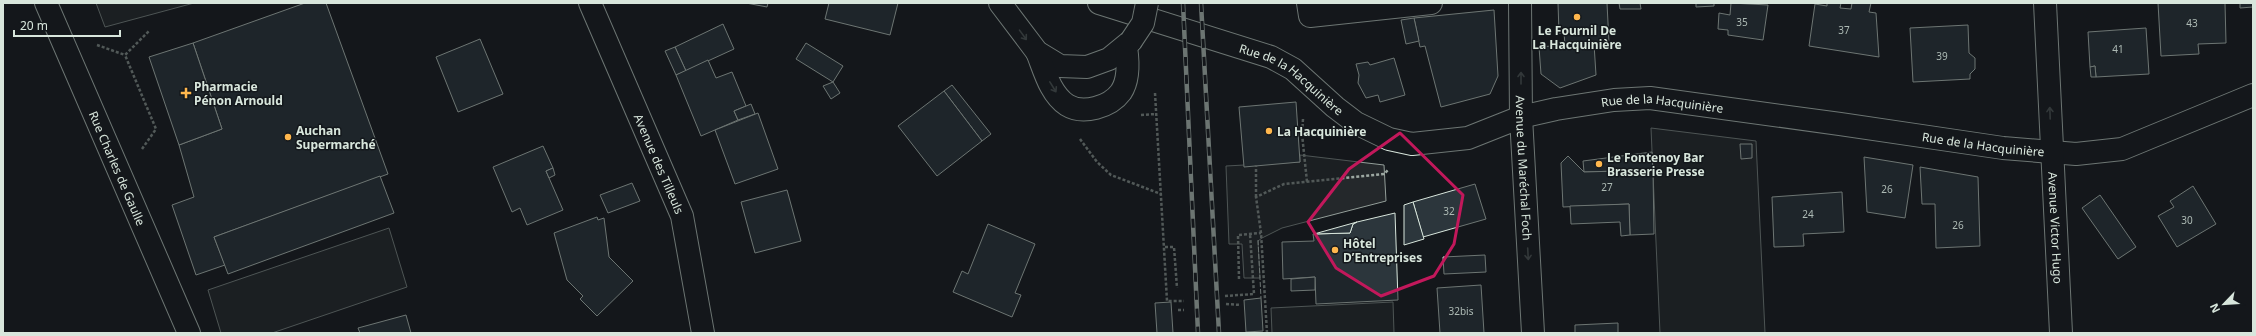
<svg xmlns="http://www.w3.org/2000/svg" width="2256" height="336" font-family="'Noto Sans',sans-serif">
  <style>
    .parking { fill: #24282b; stroke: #939e99 }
    .building { fill: #2c363c; stroke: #d8e6dc }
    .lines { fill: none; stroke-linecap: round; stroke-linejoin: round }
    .minor-casing { stroke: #d8e6dc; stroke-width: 24 }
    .major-casing { stroke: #d8e6dc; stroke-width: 24 }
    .path { stroke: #9da8a2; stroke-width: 2.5; stroke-dasharray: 3 2; stroke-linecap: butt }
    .minor { stroke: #14181c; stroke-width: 22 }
    .major { stroke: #14181c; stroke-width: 22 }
    .rail-casing { stroke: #d8e6dc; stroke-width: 4.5 }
    .rail { stroke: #14181c; stroke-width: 3; stroke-dasharray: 9; stroke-linecap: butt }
    .minor-bridge-casing { stroke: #d8e6dc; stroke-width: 24; stroke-linecap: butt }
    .minor-bridge { stroke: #14181c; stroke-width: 22 }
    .fence { stroke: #d8e6dc; stroke-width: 1; stroke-dasharray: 5 2; stroke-linecap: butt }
    .oneway { stroke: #59605f }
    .marked { fill: none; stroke: #c2185b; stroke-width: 3; stroke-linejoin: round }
    .poi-dot { fill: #ffb74d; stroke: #14181c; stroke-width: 1.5 }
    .labels { text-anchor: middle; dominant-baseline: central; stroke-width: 3; stroke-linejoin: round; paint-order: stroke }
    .number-label { font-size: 10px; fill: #adbab4 }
    .poi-label { font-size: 12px; font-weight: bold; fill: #d8e6dc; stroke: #14181c; text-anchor: start }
    .street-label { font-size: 12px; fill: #d8e6dc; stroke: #14181c }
  </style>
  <rect width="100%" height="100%" fill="#14181c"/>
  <!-- parking -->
  <g class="parking">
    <polygon points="96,3 194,3 105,27"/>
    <polygon points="1651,128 1756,141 1765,333 1660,333"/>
    <polygon points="1300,155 1384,165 1386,201 1282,228 1262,238 1258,241 1260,278 1244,278 1242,244 1229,244 1226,166 1300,162"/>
    <polygon points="389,228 407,287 272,333 221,333 208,290"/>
    <polygon points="1393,302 1394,333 1272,333 1271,308"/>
  </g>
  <!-- building -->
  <g class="building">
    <polygon points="305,3 326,3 388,174 214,237 225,265 196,275 172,205 194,197 179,145 222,129 193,43"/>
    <polygon points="746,3 768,3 767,7"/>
    <polygon points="829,3 898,3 890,35 825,19"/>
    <polygon points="1558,3 1607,3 1609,43 1594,44 1596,75 1560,88 1541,74 1539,47 1565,45 1564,33 1559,33"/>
    <polygon points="1619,3 1645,3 1640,3 1641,9 1620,9"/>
    <polygon points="1696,3 1714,3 1714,6 1696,7"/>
    <polygon points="1731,3 1768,5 1763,40 1728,35 1728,30 1718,29 1719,13 1730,15"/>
    <polygon points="1827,3 1841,3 1840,8 1851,9 1852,3 1871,3 1869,12 1876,13 1879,57 1809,46 1815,4 1827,6"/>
    <polygon points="2158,3 2225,3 2226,43 2198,44 2199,54 2161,56"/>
    <polygon points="2240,3 2253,3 2253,7 2240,8"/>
    <polygon points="1494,10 1498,76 1490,94 1441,107 1425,46 1420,47 1414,18"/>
    <polygon points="1414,18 1419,41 1406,44 1401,20"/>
    <polygon points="723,24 734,49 686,71 675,47"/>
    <polygon points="1968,25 1969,53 1975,58 1975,69 1970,74 1970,79 1913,82 1910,28"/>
    <polygon points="2146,28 2149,74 2096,77 2095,66 2090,67 2088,32"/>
    <polygon points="480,39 503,94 458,112 436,57"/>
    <polygon points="193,43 222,129 179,145 149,57"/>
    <polygon points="806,43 843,66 833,82 796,59"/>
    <polygon points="675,47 686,71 676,75 665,51"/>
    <polygon points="1394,58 1405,95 1380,102 1378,95 1366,98 1358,83 1359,75 1356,64 1368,62 1370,65"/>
    <polygon points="708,60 716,78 732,72 746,106 734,111 738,120 701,136 676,75"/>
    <polygon points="2095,66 2096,77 2091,77 2090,67"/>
    <polygon points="833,82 840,93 831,99 823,86"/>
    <polygon points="952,85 991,134 982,141 944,91"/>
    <polygon points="944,91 982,141 937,176 898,126"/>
    <polygon points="1296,102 1300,162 1244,167 1239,107"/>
    <polygon points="751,104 755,114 738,120 734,111"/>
    <polygon points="758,113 778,169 735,184 715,130"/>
    <polygon points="1740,144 1752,144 1752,158 1741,159"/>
    <polygon points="543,146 553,168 546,171 563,210 527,225 520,208 512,212 493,167"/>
    <polygon points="1652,152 1653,170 1584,172 1583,161"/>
    <polygon points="1568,156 1584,172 1653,170 1654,234 1630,235 1629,204 1563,207 1561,163"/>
    <polygon points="1864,157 1913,165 1905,218 1867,212"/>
    <polygon points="1920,167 1978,177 1980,246 1936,248 1935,204 1922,204"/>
    <polygon points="553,168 555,175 549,178 546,171"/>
    <polygon points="380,176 394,213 228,274 214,237"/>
    <polygon points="632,183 640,201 608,213 600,195"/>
    <polygon points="1475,184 1486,219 1423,237 1413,202"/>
    <polygon points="2193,186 2216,224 2177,247 2158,216 2174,207 2170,201"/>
    <polygon points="787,190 801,241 755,253 741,202"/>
    <polygon points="1842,192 1844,232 1803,234 1804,246 1774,247 1772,197"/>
    <polygon points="2100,195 2136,247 2118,259 2082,208"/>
    <polygon points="1413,202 1424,239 1404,245 1404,205"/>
    <polygon points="1629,204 1630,235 1621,236 1620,222 1571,224 1570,206"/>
    <polygon points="1395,213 1398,300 1316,304 1315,277 1283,279 1282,242 1314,241 1313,234 1350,233 1353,224 1357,222"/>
    <polygon points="597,217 598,220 604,218 609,257 633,281 597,316 580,299 583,296 567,280 554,233"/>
    <polygon points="1357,222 1353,224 1350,233 1314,234"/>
    <polygon points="988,224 1035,244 1015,293 1021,295 1012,317 953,292 962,271 968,274"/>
    <polygon points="1485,255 1486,272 1444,274 1443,257"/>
    <polygon points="1315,277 1315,290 1291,291 1291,279"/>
    <polygon points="1481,285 1484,333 1440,333 1437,288"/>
    <polygon points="1261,298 1263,331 1246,332 1244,300"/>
    <polygon points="1171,302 1173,333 1157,333 1155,303"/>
    <polygon points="406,315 411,333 360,333 358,328"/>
    <polygon points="1618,323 1618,333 1575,333 1575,325"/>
  </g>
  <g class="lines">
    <defs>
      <g id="minor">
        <path id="s1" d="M590 3 682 216 703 333"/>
        <polyline points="1000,3 1037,52 1060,66 1087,67 1109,59 1131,41"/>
        <path id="s2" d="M1099 3 1271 57 1293 69 1335 107 1356 123 1389 139 1412 144 1468 138 1521 117 1556 109 1614 100 1650 98 1840 124 2003 148 2076 154 2122 149 2253 95"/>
        <polyline points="1308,3 1310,16 1431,3"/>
        <path id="s3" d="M1520 3 1521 117 1533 333"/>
        <path id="s4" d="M2045 3 2061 333"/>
        <path d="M1037 52C1044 69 1050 94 1067 105 1083 115 1110 107 1121 92 1129 80 1128 60 1126 47"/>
      </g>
      <g id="major">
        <path id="s5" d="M46 3 189 333"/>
      </g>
    </defs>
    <!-- minor casing -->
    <use href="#minor" class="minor-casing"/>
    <!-- major casing -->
    <use href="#major" class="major-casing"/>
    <!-- path -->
    <g class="path">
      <polyline points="97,45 125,55"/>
      <polyline points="1155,93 1167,301 1184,301"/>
      <polyline points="1141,115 1156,114"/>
      <polyline points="1303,119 1302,134 1307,182"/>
      <polyline points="1080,139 1097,162 1111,175 1161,194"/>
      <polyline points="142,149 156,129 125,55 150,30"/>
      <polyline points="1256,197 1256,165"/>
      <polyline points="1165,247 1174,247 1177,288"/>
      <polyline points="1239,279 1238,235 1261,233"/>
      <polyline points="1225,296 1254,294 1250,234"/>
      <polyline points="1226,304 1241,305"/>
      <polyline points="1178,310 1184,310"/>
      <polyline points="1267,333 1261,233 1256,197 1284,184 1384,174 1388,170"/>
    </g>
    <!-- minor -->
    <use href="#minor" class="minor"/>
    <!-- major -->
    <use href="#major" class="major"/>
    <defs>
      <g id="rail">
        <polyline points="1183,3 1198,333"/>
        <polyline points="1201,3 1219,333"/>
      </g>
    </defs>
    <!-- rail casing -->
    <use href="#rail" class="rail-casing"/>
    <!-- rail -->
    <use href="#rail" class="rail"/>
    <defs>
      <polyline id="minor-bridge" points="1131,41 1143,23 1147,3"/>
    </defs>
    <!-- minor-bridge casing -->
    <use href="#minor-bridge" class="minor-bridge-casing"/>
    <!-- minor-bridge -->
    <use href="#minor-bridge" class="minor-bridge"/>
    <!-- fence -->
    <polyline class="fence" points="1258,240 1261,298"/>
  </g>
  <!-- one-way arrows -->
  <defs><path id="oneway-shaft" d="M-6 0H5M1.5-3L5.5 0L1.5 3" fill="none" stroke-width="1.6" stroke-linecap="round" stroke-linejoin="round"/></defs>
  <g class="oneway">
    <use href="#oneway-shaft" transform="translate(1023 35) rotate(54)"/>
    <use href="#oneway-shaft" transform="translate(1521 78) rotate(-90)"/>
    <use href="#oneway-shaft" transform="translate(1053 87) rotate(58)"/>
    <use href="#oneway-shaft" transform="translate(2050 113) rotate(-92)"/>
    <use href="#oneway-shaft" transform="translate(1528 254) rotate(87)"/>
  </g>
  <!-- marked area -->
  <path d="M0 0H2256V336H0ZM1400 133 1463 195 1454 244 1434 276 1381 296 1336 268 1308 222 1349 169Z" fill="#14181c" fill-opacity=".55" fill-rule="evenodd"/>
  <path class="marked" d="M1400 133 1463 195 1454 244 1434 276 1381 296 1336 268 1308 222 1349 169Z"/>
  <!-- markers -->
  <g class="poi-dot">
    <circle cx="1577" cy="17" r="4"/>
    <path d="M184 87h4v4h4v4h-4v4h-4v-4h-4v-4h4z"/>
    <circle cx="1269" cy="131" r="4"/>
    <circle cx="288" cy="137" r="4"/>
    <circle cx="1599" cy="164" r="4"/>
    <circle cx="1335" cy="250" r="4"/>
  </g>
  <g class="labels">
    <!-- number labels -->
    <g class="number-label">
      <text x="1742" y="22">35</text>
      <text x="2192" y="23">43</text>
      <text x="1844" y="30">37</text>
      <text x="2118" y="49">41</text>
      <text x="1942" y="56">39</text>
      <text x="1607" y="187">27</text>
      <text x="1887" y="189">26</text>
      <text x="1449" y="211">32</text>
      <text x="1808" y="214">24</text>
      <text x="2187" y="220">30</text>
      <text x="1958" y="225">26</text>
      <text x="1461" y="311">32bis</text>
    </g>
    <!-- poi labels -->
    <g class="poi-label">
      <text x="1577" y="30" text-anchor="middle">Le Fournil De<tspan x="1577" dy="14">La Hacquinière</tspan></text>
      <text x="194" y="86">Pharmacie<tspan x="194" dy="14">Pénon Arnould</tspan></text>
      <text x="296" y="130">Auchan<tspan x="296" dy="14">Supermarché</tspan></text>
      <text x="1277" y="131">La Hacquinière</text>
      <text x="1607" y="157">Le Fontenoy Bar<tspan x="1607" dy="14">Brasserie Presse</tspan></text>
      <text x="1343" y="243">Hôtel<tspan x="1343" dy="14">D’Entreprises</tspan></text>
    </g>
    <!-- street labels -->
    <g class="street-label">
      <text stroke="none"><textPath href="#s2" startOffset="209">Rue de la Hacquinière</textPath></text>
      <text stroke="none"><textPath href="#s2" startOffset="605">Rue de la Hacquinière</textPath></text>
      <text stroke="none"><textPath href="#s2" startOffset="929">Rue de la Hacquinière</textPath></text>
      <text stroke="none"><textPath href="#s1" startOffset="175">Avenue des Tilleuls</textPath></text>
      <text stroke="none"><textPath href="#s5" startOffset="180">Rue Charles de Gaulle</textPath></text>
      <text stroke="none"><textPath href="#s3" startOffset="165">Avenue du Maréchal Foch</textPath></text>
      <text stroke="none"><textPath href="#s4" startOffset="225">Avenue Victor Hugo</textPath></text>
    </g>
  </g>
  <!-- border -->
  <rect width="2256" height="336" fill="none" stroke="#d8e6dc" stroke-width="8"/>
  <!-- north arrow -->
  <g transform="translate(2224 304) rotate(245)" stroke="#14181c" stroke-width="3" paint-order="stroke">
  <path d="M0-3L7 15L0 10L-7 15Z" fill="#d8e6dc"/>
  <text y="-6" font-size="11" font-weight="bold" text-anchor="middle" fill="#d8e6dc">N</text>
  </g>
  <!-- scale -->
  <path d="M14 30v6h106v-6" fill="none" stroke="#d8e6dc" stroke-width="2"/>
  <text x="20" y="30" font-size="12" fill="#d8e6dc" stroke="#14181c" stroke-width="3" paint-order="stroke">20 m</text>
</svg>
